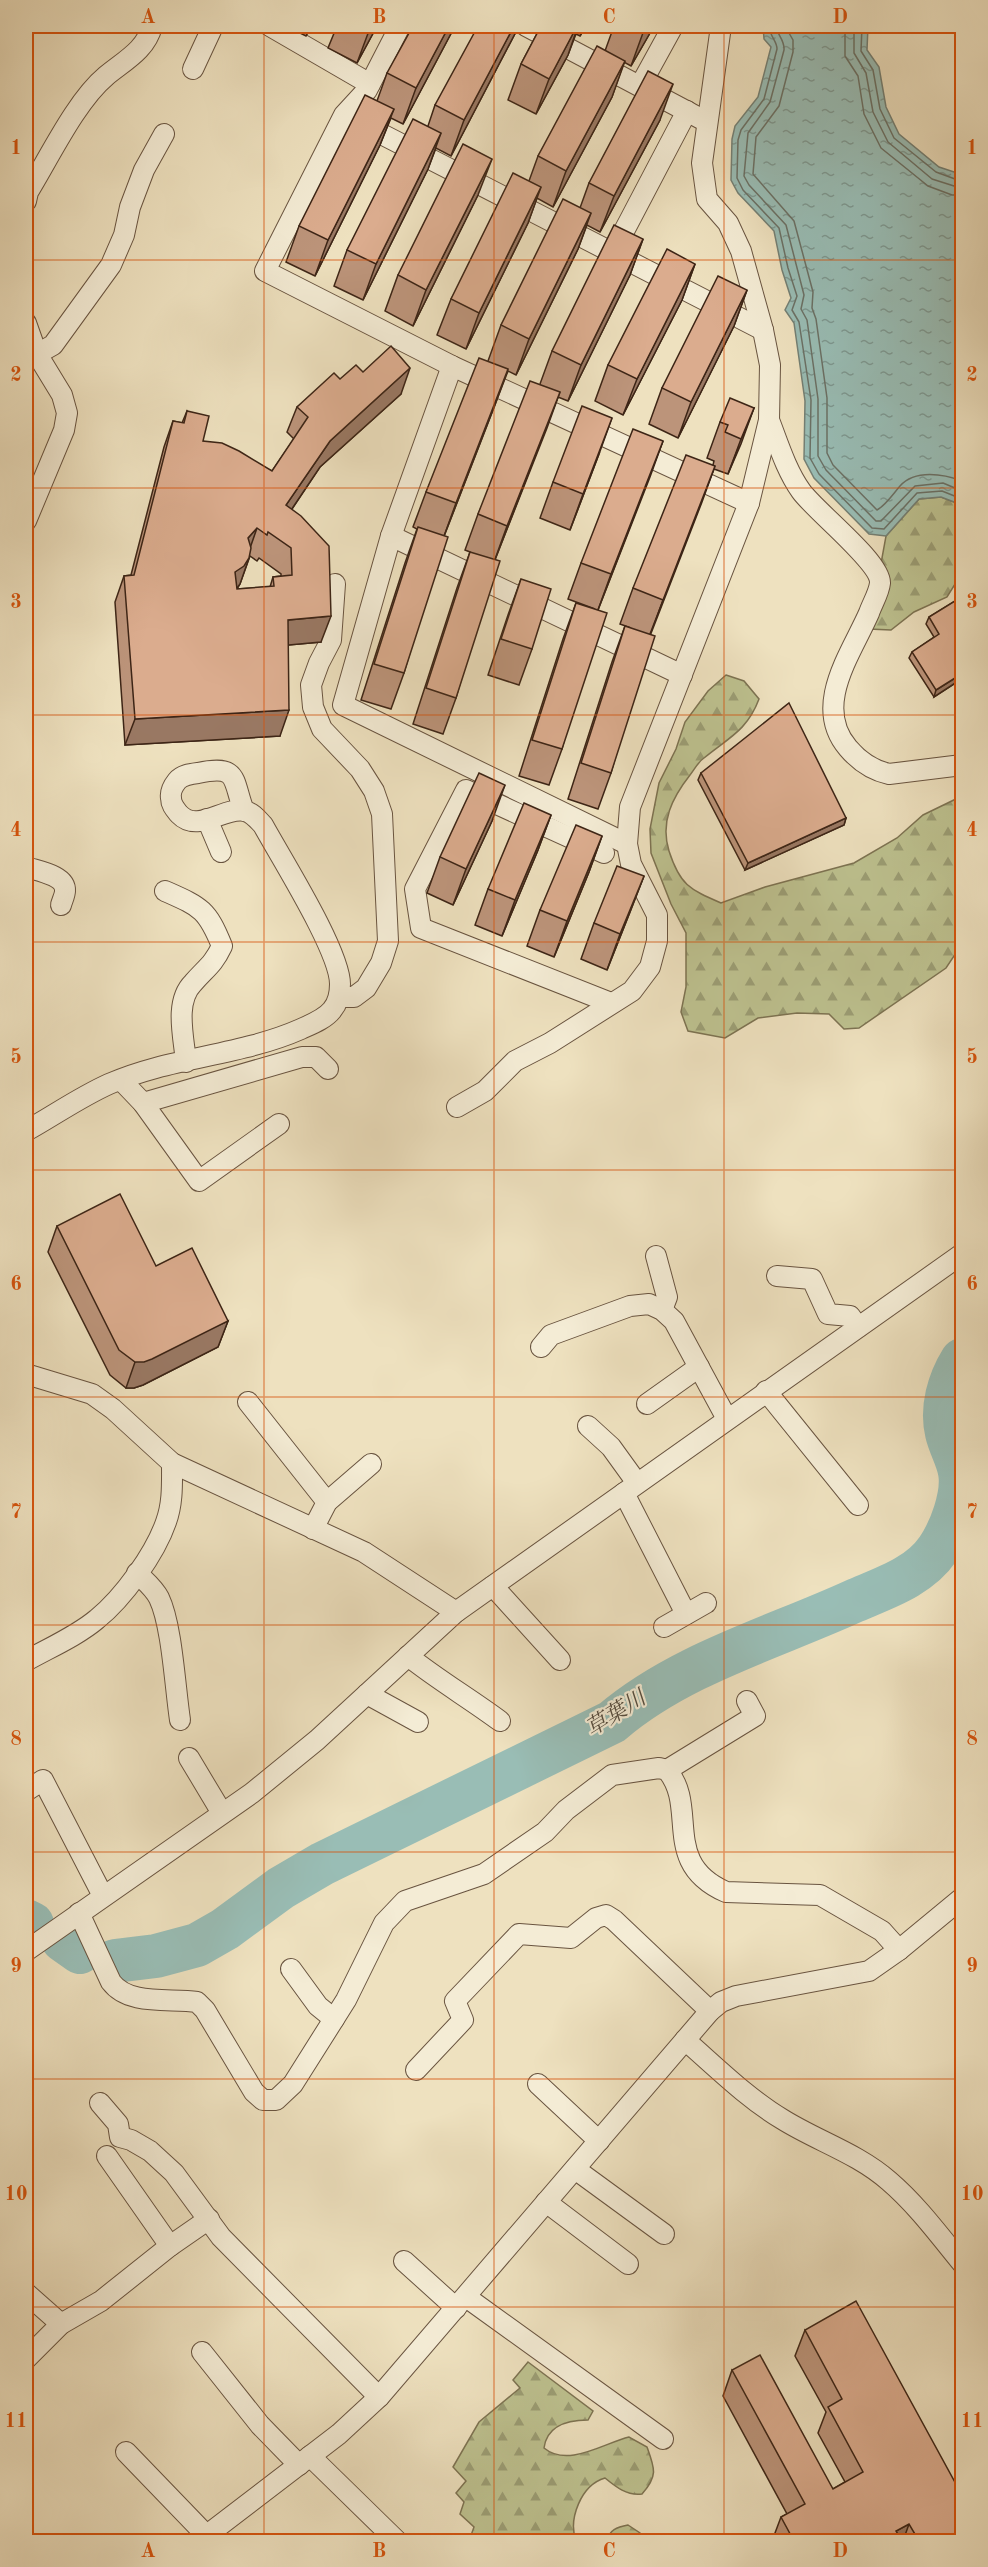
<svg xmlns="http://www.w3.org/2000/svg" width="988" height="2567" font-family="'Old Standard TT','Noto Serif JP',serif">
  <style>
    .forest { fill: url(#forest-firs); stroke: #7d7352; stroke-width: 1.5 }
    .water { fill: url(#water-ripples); stroke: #748075; stroke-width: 1.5 }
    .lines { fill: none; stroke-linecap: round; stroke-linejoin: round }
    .shore { stroke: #6b7166; stroke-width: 1.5 }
    .river { stroke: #99bdb5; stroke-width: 44 }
    .street-casing { stroke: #695440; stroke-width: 22 }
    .street { stroke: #f4ecd5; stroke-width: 20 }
    .wall { fill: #bc947a; stroke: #3d2516; stroke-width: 1.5; fill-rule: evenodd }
    .shaded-wall { fill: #997863; stroke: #3d2516; stroke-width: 1.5 }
    .building { fill: #dbac8e; stroke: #3d2516; stroke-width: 1.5; fill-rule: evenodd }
    .grid { fill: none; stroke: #d7540d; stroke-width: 1.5; stroke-opacity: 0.55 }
    .labels { text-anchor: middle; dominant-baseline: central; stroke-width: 4.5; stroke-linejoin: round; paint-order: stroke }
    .water-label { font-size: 22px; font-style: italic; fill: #544b3e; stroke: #f4ecd5 }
    .neatline { fill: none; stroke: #d7540d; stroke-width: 2 }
    .grid-label { font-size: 20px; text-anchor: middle; font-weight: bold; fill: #d7540d }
  </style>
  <defs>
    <pattern id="forest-firs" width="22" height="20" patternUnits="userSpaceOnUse" patternTransform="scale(1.5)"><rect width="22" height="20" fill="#bdc18f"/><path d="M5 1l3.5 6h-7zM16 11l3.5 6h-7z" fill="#9b9d74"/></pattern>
    <pattern id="water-ripples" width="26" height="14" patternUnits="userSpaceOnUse" patternTransform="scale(1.5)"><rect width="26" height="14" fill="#99bdb5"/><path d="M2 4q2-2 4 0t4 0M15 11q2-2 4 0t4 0" fill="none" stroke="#7e9992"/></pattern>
  </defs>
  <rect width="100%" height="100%" fill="#eee1bf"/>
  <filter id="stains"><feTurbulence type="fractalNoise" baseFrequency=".00333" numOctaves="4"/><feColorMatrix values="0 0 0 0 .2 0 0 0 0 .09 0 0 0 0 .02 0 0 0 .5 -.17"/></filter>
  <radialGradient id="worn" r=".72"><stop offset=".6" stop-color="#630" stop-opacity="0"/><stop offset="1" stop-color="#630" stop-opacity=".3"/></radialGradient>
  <!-- forest -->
  <g class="forest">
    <polygon points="941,497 962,505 962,573 947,597 914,612 891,630 869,629 886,536 919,499"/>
    <path d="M726 675 744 681 759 699C747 731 728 738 704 758 698 762 694 770 690 775 672 798 660 822 669 851 680 885 689 889 721 903L765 887 854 863 897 838 923 815 962 796V944L946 968 859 1028 844 1029 829 1014 797 1013 758 1018 725 1038 688 1031 681 1012 686 987V933L671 904 651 853 650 829 659 783 676 749 685 722 708 691Z"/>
    <path d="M528 2362 593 2411 588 2420C567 2420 547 2425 544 2448 568 2468 604 2443 629 2437L647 2447C655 2469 658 2476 642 2494 627 2496 616 2487 605 2478 581 2485 568 2519 576 2541H469L474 2527 460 2514 464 2502 456 2493 466 2481 453 2467 479 2422 520 2388 513 2380Z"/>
    <path d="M628 2525 640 2533 643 2541H607C609 2530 617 2527 628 2525Z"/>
  </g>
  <!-- water -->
  <polygon class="water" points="763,26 868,26 867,50 879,67 886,107 899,134 939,167 957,173 962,170 962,505 941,497 919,499 886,536 869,534 814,478 804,459 805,401 794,323 785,310 791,298 782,270 774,231 738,193 731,180 732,139 735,126 758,97 771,47 764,39"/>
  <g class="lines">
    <!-- shore -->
    <g class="shore">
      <path d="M769 26C770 37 777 41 777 49L764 99 741 130 738 140 737 178 743 190 779 228 788 268 797 296 792 310 799 322 811 400 810 458 819 474 872 528 884 529 917 493 942 491 962 499"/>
      <path d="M776 26C777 35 785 40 784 50L770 102 748 133 744 176 749 185 786 225 804 295 801 309 807 320 818 399V456L826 470 876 521H881L915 486 943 483 962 491"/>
      <path d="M785 26 793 40V52L779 106 756 137 753 174 794 221 813 292 812 308 816 319 827 398V453L833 465 877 510C886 505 893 494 900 486 915 469 944 474 962 481"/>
      <polyline points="845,26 845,56 858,76 864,114 881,148 928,186 952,195 962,195"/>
      <polyline points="854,26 854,53 866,73 873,112 888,142 932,179 954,186 962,185"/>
      <polyline points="862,26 861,51 873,70 880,109 894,138 936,172 955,179 962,177"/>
    </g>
    <!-- river -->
    <g class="river">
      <polyline points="26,1921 32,1924"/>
      <polyline points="63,1940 80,1952"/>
      <path d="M115 1961 156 1956 197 1945 225 1929 281 1888 322 1864 612 1722C680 1664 773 1638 854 1601 884 1588 919 1577 938 1549 951 1530 964 1495 960 1472 958 1459 950 1446 947 1433 941 1408 949 1381 962 1360"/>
    </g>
    <defs>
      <g id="street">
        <polyline points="270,26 370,84"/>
        <polyline points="400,26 367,90 344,115 265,271 452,366 749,503"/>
        <polyline points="526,26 707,122"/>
        <polyline points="193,69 213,26"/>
        <polyline points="640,86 673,26"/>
        <polyline points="362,124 763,330"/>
        <path d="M26 201 28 192C49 158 76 101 106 76 124 61 146 50 152 26"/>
        <polyline points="613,252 687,111"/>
        <polyline points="26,323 37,354 62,395 67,413 64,430 26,521"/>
        <polyline points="37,354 53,345 111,265 124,235 130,207 144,170 164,134"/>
        <polyline points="452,366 391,536 343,705 627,844"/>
        <path d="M769 420C778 443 786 470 801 491 815 511 881 562 880 583 879 593 872 604 869 613 851 654 812 706 848 748 859 761 871 770 889 774L962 765"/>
        <polyline points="391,536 682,675"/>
        <polyline points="335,584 331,640 319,663 311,685 313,707 322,729 360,769 374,791 382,814 388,941 381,963 366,988 354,997 339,997"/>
        <polyline points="207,819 221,852"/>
        <polyline points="604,853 466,790 415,889 421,928 611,1003"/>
        <path d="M26 867C37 871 66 875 65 891 65 895 62 901 61 905"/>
        <path d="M165 891C201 907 207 909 222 946 213 965 206 968 193 983 174 1002 184 1038 186 1062"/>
        <polyline points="121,1080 143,1103 199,1181 279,1124"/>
        <polyline points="143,1103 302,1057 316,1057 328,1069"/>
        <polyline points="457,1107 485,1091 515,1061 550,1043 632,991 650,967 657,941 657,915 631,864 627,844 630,807 749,503 769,420 770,365 763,330 741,251 728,223 707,199 702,163 721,26"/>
        <path d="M26 1131C53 1116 80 1097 109 1084 170 1057 240 1056 301 1029 312 1024 325 1019 332 1010 338 1003 340 993 340 984 340 951 281 858 263 825 258 820 253 813 245 811 224 806 198 834 179 814 175 809 171 805 171 798 170 792 173 786 177 781 182 775 190 774 198 773 240 764 232 780 244 811"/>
        <polyline points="656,1256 667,1297 662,1310"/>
        <polyline points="777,1276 812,1279 828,1314 850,1316 858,1327"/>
        <polyline points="541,1347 551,1335 630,1306 649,1304 662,1310 674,1321 727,1419"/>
        <polyline points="26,1374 92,1394 113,1409 172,1463 364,1552 456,1612"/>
        <polyline points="766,1391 858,1505"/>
        <polyline points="248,1402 327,1502"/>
        <polyline points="647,1404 699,1367"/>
        <polyline points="588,1426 611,1447 637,1483"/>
        <polyline points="624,1493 686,1614"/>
        <polyline points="313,1529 327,1502 371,1464"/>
        <path d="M137 1573C145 1581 154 1588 159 1598 172 1625 175 1687 180 1720"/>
        <polyline points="493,1586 560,1660"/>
        <polyline points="664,1627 706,1603"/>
        <path d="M408 1656C438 1680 469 1698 500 1721"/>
        <path d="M26 1661C49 1648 77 1636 97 1619 123 1598 155 1554 166 1522 173 1503 172 1483 172 1463"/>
        <polyline points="367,1694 418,1722"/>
        <polyline points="189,1758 222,1813"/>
        <polyline points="667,1770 755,1716 747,1701"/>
        <polyline points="26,1791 43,1780 103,1896"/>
        <path d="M79 1913 111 1982C129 2006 169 1998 197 2002L205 2010 254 2092 263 2100H276L293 2084 346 2000 384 1923 405 1901 484 1874 545 1832 566 1810 612 1775 659 1768 667 1770C699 1808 660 1863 726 1892L820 1895 882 1931 899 1950"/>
        <polyline points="26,1951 252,1793 317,1740 456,1612 962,1254"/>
        <polyline points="291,1969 318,2006 334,2019"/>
        <path d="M685 2040C716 2067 747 2098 782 2119 817 2141 857 2153 889 2181 917 2205 939 2235 962 2263"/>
        <polyline points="416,2070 463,2020 455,2001 519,1934 571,1938 596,1918 606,1915 614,1920 710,2011"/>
        <polyline points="538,2084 599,2141"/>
        <polyline points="100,2103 118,2124 120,2137 131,2140 150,2151 174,2173 221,2237 379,2397"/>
        <polyline points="107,2156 170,2246"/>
        <polyline points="575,2169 664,2234"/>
        <polyline points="546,2202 628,2264"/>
        <polyline points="404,2261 456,2308"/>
        <polyline points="26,2293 61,2324"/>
        <polyline points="466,2297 663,2439"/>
        <polyline points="202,2352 260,2425 299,2465"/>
        <polyline points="26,2359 61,2324 101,2301 170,2246 209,2219"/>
        <polyline points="126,2452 206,2535"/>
        <polyline points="310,2456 398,2542"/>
        <polyline points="198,2542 339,2434 379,2397 710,2011 721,2002 736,1996 869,1971 899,1950 962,1898"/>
      </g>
    </defs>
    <!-- street casing -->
    <use href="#street" class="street-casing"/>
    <!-- street -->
    <use href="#street" class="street"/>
  </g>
  <!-- wall -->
  <g class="wall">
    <polygon points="286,26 312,26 306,36"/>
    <polygon points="337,26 377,26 357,63 328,48"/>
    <polygon points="455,26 403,124 391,118 380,145 315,276 286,262 299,226 377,101 387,73"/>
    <polygon points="519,26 451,156 436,148 428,169 363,300 334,286 347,250 428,126 435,105"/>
    <polygon points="541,26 586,26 580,36 576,34 568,55 536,114 508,100 521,64"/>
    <polygon points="614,26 654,26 631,66 624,62 612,97 553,207 537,198 528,223 466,349 437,335 451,299 529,181 538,156 605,51"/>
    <polygon points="660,120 600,232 587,225 578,249 516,375 508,371 444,536 404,673 391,709 361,700 405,563 417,529 413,527 426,492 488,361 501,325 580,208 589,183"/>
    <polygon points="478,195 413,326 385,311 398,275"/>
    <polygon points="643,239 630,275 568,401 558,397 495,560 456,698 443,734 413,724 457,588 470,552 465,550 478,514 540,384 552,351"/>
    <polygon points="695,264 682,300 623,415 595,401 608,365"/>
    <polygon points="747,290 734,326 678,438 649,424 662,388"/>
    <path d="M363 372 401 394 320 467 292 509 321 642 288 645 280 736 125 745 115 602 124 576 131 575 164 447 173 421 182 423 187 411 203 441 272 471 294 439 287 432 297 407 340 379ZM250 556 257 561 259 558 281 574V576L273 577 270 587 237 589 240 584Z"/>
    <polygon points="754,408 728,474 714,469 650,634 611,773 598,809 568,799 612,662 625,626 631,628 620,624 633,588 713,465 714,461 707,458 720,422"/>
    <polygon points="663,441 598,610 562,749 549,785 519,776 563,639 576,603 595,609 568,599 581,563"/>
    <polygon points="599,454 570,530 540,518 553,482"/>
    <polygon points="521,579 532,649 519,685 488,675 508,615"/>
    <polygon points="963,596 963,678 934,697 909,658 912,652 934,637 926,624 929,617"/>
    <polygon points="701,773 846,818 844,825 745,870 698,780"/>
    <polygon points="551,815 538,850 502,936 475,925 488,889"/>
    <polygon points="492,821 453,905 427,893 440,857"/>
    <polygon points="602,836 589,872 554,957 527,946 540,910"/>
    <polygon points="644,876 630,912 607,970 581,959 594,923"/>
    <polygon points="57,1226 156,1266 228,1321 218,1347 143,1385 134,1388 126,1388 110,1375 48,1252"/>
    <polygon points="805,2330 963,2541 772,2541 781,2517 787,2514 723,2396 732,2370 833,2489 845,2482 818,2433 826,2412 795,2356"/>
  </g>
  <!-- shaded-wall -->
  <g class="shaded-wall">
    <polygon points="371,26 377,26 357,63 370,28"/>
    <polygon points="449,26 455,26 403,124 416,88"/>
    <polygon points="514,26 519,26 451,156 464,120"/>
    <polygon points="577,26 578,26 568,55 536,114 549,79"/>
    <polygon points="584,26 586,26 580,36"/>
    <polygon points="647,26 654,26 631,66 644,30"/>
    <polygon points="625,61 612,97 553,207 566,171"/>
    <polygon points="673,84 660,120 600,232 614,196"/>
    <polygon points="394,109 380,145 315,276 328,240"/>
    <polygon points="441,133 428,169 363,300 376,264"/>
    <polygon points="492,159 478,195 413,326 426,290"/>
    <polygon points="541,187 528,223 466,349 479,313"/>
    <polygon points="591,213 578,249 516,375 529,339"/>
    <polygon points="643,239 630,275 568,401 581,365"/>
    <polygon points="695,264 682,300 623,415 637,379"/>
    <polygon points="747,290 734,326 678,438 691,402"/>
    <polygon points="410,368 401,394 320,467 277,531 286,505 330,441"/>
    <polygon points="508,369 495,405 443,539 456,503"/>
    <polygon points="560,392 547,428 494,562 507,526"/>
    <polygon points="754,408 741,444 728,474 741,439"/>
    <polygon points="612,418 599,454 570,530 583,494"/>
    <polygon points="663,441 650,477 598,610 611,574"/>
    <polygon points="715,466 702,502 650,636 663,600"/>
    <polygon points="257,528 248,554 248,538"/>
    <polygon points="249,558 240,584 234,592 235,572"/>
    <polygon points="331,616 321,642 278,646 288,620"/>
    <polygon points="963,673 963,678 934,697 936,690"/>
    <polygon points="289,710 280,736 125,745 135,719"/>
    <polygon points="505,785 492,821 453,905 466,869"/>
    <polygon points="551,815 538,850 502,936 515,900"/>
    <polygon points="846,818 844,825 745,870 748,863"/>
    <polygon points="602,836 589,872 554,957 567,921"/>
    <polygon points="644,876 630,912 607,970 620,934"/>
    <polygon points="228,1321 218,1347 143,1385 134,1388 126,1388 135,1362"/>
    <polygon points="909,2524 903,2541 892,2541 896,2531"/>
  </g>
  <!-- building -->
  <g class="building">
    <polygon points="413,26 449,26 416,88 387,73"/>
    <polygon points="478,26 514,26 464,120 435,105"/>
    <polygon points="541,26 577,26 549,79 521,64"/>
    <polygon points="636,26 647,26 644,30"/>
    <polygon points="597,46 625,61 566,171 538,156"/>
    <polygon points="648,71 673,84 614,196 589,183"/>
    <polygon points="365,95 394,109 328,240 299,226"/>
    <polygon points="413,119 441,133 376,264 347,250"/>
    <polygon points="463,144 492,159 426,290 398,275"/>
    <polygon points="513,173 541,187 479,313 451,299"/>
    <polygon points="563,199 591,213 529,339 501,325"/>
    <polygon points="614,225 643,239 581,365 552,351"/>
    <polygon points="667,249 695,264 637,379 608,365"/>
    <polygon points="718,276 747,290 691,402 662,388"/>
    <path d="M391 346 410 368 330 441 286 505 301 516 329 546 331 616 288 620 289 710 135 719 124 576 134 575 173 421 184 423 187 411 209 416 203 441 222 443 239 451 272 471 308 417 297 407 334 373 340 379 356 365 363 372ZM257 528 267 535 268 532 291 548 292 575 273 577 274 586 237 589 235 572 244 566 249 558 251 548 248 538Z"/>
    <polygon points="479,358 508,369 456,503 426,492"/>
    <polygon points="530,381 560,392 507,526 478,514"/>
    <polygon points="730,398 754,408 741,439 725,432 728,425 720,422"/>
    <polygon points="582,406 612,418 583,494 553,482"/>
    <polygon points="633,429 663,441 611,574 581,563"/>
    <polygon points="686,455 715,466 663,600 633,588"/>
    <polygon points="418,527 448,537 404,673 374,664"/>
    <polygon points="470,552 500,561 456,698 426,688"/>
    <polygon points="521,579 551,589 532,649 501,639"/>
    <polygon points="963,596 963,673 936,690 912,652 939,634 929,617"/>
    <polygon points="576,603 607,613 562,749 532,740"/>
    <polygon points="625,626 655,636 611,773 581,763"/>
    <polygon points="789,703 846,818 748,863 701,773"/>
    <polygon points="479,773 505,785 466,869 440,857"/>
    <polygon points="524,803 551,815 515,900 488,889"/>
    <polygon points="576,825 602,836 567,921 540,910"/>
    <polygon points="617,866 644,876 620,934 594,923"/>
    <polygon points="120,1194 156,1266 192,1248 228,1321 152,1359 144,1362 135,1362 119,1350 57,1226"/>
    <polygon points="856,2301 963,2497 963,2541 919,2541 909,2524 896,2531 902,2541 794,2541 781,2517 805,2504 732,2370 760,2355 833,2489 863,2472 828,2407 842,2399 805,2330"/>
  </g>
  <!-- grid -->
  <path class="grid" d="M264 26V2542M494 26V2542M724 26V2542M26 260H962M26 488H962M26 715H962M26 942H962M26 1170H962M26 1397H962M26 1625H962M26 1852H962M26 2079H962M26 2307H962"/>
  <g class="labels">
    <!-- water labels -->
    <g class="water-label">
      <text transform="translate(616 1714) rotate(-32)">草葉川</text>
    </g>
  </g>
  <!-- margin -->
  <rect width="988" height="2567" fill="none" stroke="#eee1bf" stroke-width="66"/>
  <rect x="33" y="33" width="922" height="2501" class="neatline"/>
  <g class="grid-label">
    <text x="148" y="23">A</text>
    <text x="379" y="23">B</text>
    <text x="609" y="23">C</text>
    <text x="840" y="23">D</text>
    <text x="16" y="154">1</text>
    <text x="972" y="154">1</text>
    <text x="16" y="381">2</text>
    <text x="972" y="381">2</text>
    <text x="16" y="608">3</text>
    <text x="972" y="608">3</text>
    <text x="16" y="836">4</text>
    <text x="972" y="836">4</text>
    <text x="16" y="1063">5</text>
    <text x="972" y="1063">5</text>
    <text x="16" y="1290">6</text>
    <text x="972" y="1290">6</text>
    <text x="16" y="1518">7</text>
    <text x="972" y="1518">7</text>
    <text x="16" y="1745">8</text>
    <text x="972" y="1745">8</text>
    <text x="16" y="1972">9</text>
    <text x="972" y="1972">9</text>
    <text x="16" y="2200">10</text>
    <text x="972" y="2200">10</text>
    <text x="16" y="2427">11</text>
    <text x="972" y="2427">11</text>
    <text x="148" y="2557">A</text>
    <text x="379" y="2557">B</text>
    <text x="609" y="2557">C</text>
    <text x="840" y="2557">D</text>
  </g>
  <rect width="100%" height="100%" filter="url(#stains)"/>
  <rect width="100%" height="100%" fill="url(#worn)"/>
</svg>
